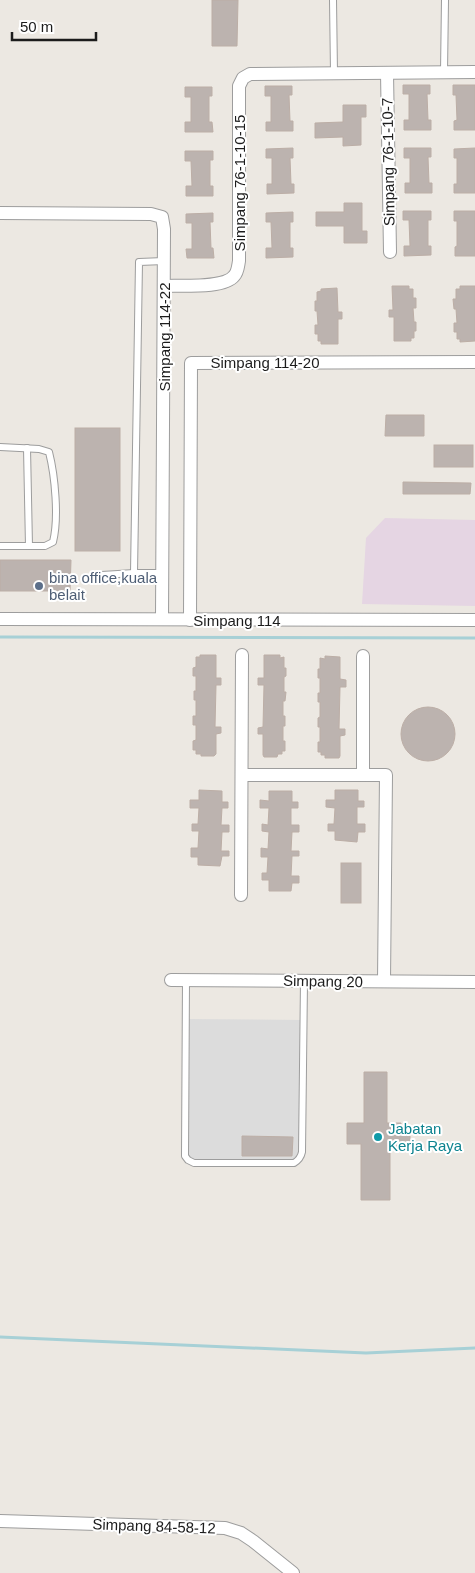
<svg xmlns="http://www.w3.org/2000/svg" width="475" height="1573" font-family="Helvetica,sans-serif">
  <style>
    .industrial { fill: #e5d5e3 }
    .parking { fill: #dcdcdc }
    .lines { fill: none; stroke-linecap: round; stroke-linejoin: round }
    .stream { stroke: #a7d0d6; stroke-width: 3 }
    .building { fill: #bcb3af; stroke: #bcaea6 }
    .lane-casing { stroke: #9d9d9d; stroke-width: 8 }
    .street-casing { stroke: #9d9d9d; stroke-width: 14 }
    .lane { stroke: #fff; stroke-width: 6 }
    .street { stroke: #fff; stroke-width: 12 }
    .service-dot { fill: #5c6f8a; stroke: #fff; stroke-width: 2 }
    .culture-dot { fill: #0f9aa8; stroke: #fff; stroke-width: 2 }
    .labels { text-anchor: middle; dominant-baseline: central; stroke-width: 4; stroke-linejoin: round; paint-order: stroke }
    .street-label { font-size: 15px; fill: #1c1c1c; stroke: #fff }
    .service-label { font-size: 15px; fill: #4e5e75; stroke: #fff; text-anchor: start }
    .culture-label { font-size: 15px; fill: #0d838f; stroke: #fff; text-anchor: start }
  </style>
  <rect width="100%" height="100%" fill="#ece8e2"/>
  <!-- industrial -->
  <polygon class="industrial" points="385,518 475,520 475,606 362,604 366,538"/>
  <!-- parking -->
  <polygon class="parking" points="186,1019 303,1020 302,1152 297,1161 194,1163 185,1156"/>
  <g class="lines">
    <!-- stream -->
    <g class="stream">
      <polyline points="0,637 475,638"/>
      <polyline points="0,1337 366,1353 475,1348"/>
    </g>
  </g>
  <!-- building -->
  <g class="building">
    <polygon points="212,0 238,0 237,46 212,46"/>
    <polygon points="403,85 430,85 430,94 427,94 428,120 431,120 431,130 404,130 404,120 409,120 409,94 403,94"/>
    <polygon points="453,85 475,85 475,130 454,130 454,121 457,120 456,95 453,95"/>
    <polygon points="265,86 292,86 292,95 289,95 290,121 293,121 293,131 266,131 266,122 271,122 271,96 265,96"/>
    <polygon points="185,87 212,87 212,96 209,96 209,122 212,122 213,132 185,132 185,122 191,122 191,97 185,97"/>
    <polygon points="343,105 366,105 366,117 361,117 361,145 343,146 343,137 315,138 315,123 343,122"/>
    <polygon points="293,148 293,158 290,158 291,184 294,184 294,193 267,194 267,184 272,184 272,158 266,158 266,149"/>
    <polygon points="404,148 431,148 431,157 428,157 429,183 432,183 432,193 405,193 405,183 410,183 410,158 404,158"/>
    <polygon points="475,148 475,193 454,193 454,184 457,184 457,158 454,158 454,149"/>
    <polygon points="185,151 213,151 213,160 210,160 210,186 213,186 213,196 186,196 186,186 192,186 191,161 185,161"/>
    <polygon points="344,203 362,203 362,231 367,231 367,243 344,243 344,226 316,226 316,212 344,212"/>
    <polygon points="403,211 431,211 431,220 428,220 428,246 431,246 431,255 404,256 404,246 410,246 409,220 403,220"/>
    <polygon points="454,211 475,211 475,256 455,256 455,247 457,246 457,221 454,221"/>
    <polygon points="293,212 293,222 290,222 290,248 293,248 293,257 266,258 266,248 272,248 271,222 266,222 266,213"/>
    <polygon points="213,213 213,222 210,222 211,248 213,248 214,258 187,258 186,249 192,249 192,223 186,223 186,214"/>
    <polygon points="392,286 409,286 409,289 413,289 413,298 416,298 416,308 413,308 414,322 416,322 416,331 414,331 414,338 411,338 411,341 394,341 394,317 389,317 389,310 393,310"/>
    <polygon points="460,286 475,286 475,341 460,342 460,339 457,339 457,332 454,332 454,323 457,323 456,309 454,309 453,299 456,299 456,289 460,289"/>
    <polygon points="337,288 338,312 342,312 342,319 338,319 338,344 321,344 321,341 318,341 318,334 315,334 315,325 318,325 317,311 315,311 315,301 317,301 317,292 321,291 321,289"/>
    <polygon points="386,415 424,415 424,436 385,436"/>
    <rect x="75" y="428" width="45" height="123"/>
    <rect x="434" y="445" width="39" height="22"/>
    <polygon points="403,482 471,483 470,494 403,494"/>
    <polygon points="0,560 71,560 70,591 0,591"/>
    <polygon points="200,655 216,655 216,678 221,678 221,685 216,685 215,727 221,727 221,733 216,734 216,754 214,756 201,756 201,754 196,754 196,750 193,750 193,741 196,740 196,725 193,725 193,716 196,716 196,700 194,700 194,691 196,691 196,676 193,676 193,668 196,667 196,657 200,657"/>
    <polygon points="264,655 280,655 280,658 284,657 284,668 286,668 286,676 284,677 284,692 286,692 285,701 283,701 283,716 285,716 285,726 283,726 283,741 285,741 285,751 282,751 282,754 278,754 277,757 264,757 263,755 263,734 258,734 258,728 263,727 264,685 258,685 258,678 264,678"/>
    <polygon points="325,656 340,657 340,679 346,680 346,687 340,687 339,729 345,729 345,735 340,736 340,756 339,758 325,758 325,755 321,755 321,752 318,752 318,742 320,742 320,727 318,727 318,718 320,717 320,702 318,702 318,693 320,693 320,678 318,678 318,669 320,669 320,658 325,659"/>
    <circle cx="428" cy="734" r="27"/>
    <polygon points="199,790 222,791 222,802 228,802 228,808 222,808 221,825 229,825 229,832 222,832 221,851 229,851 229,856 222,856 220,866 198,865 198,857 191,857 191,848 198,848 199,831 192,831 192,824 198,824 199,808 190,808 190,800 199,800"/>
    <polygon points="335,790 358,790 358,801 364,801 364,807 357,807 357,824 365,824 365,832 358,832 357,842 335,840 335,831 328,831 328,824 334,824 335,808 326,807 326,800 335,800"/>
    <polygon points="269,791 292,791 292,802 298,802 298,808 291,808 291,825 299,825 299,832 292,832 291,851 299,851 299,856 292,856 291,876 299,876 299,883 292,883 291,891 269,891 269,880 262,880 262,873 267,873 268,857 261,857 261,848 268,849 269,832 262,831 262,824 268,825 269,808 260,808 260,800 269,801"/>
    <rect x="341" y="863" width="20" height="40"/>
    <polygon points="364,1072 387,1072 387,1123 401,1123 401,1132 410,1132 410,1142 397,1142 397,1150 390,1150 390,1200 361,1200 361,1144 347,1144 347,1123 364,1123"/>
    <polygon points="242,1136 293,1137 292,1156 242,1156"/>
  </g>
  <g class="lines">
    <defs>
      <g id="lane">
        <polyline points="333,0 334,73"/>
        <polyline points="444,72 445,0"/>
        <path d="M0 447 39 449 49 452C55 476 59 518 53 542L45 546H0"/>
        <polyline points="27,448 29,546"/>
        <polyline points="134,573 139,262 164,261"/>
        <polyline points="102,575 134,573 163,573"/>
        <path d="M186 980 185 1156 188 1160 194 1163H294C299 1160 301 1157 302 1152L304 981"/>
      </g>
      <g id="street">
        <polyline points="387,73 390,252"/>
        <polyline points="0,213 151,214 162,217 164,229 162,619"/>
        <path d="M164 286C180 285 224 289 234 276 238 272 238 266 239 261V86L243 78 250 74 475 72"/>
        <polyline points="0,619 475,620"/>
        <polyline points="190,620 191,363 475,362"/>
        <polyline points="242,775 386,775 384,981"/>
        <polyline points="363,775 363,656"/>
        <polyline points="241,895 242,655"/>
        <polyline points="171,980 475,982"/>
        <polyline points="0,1521 225,1528 241,1533 253,1541 293,1573"/>
      </g>
    </defs>
    <!-- lane casing -->
    <use href="#lane" class="lane-casing"/>
    <!-- street casing -->
    <use href="#street" class="street-casing"/>
    <!-- lane -->
    <use href="#lane" class="lane"/>
    <!-- street -->
    <use href="#street" class="street"/>
  </g>
  <!-- markers -->
  <circle class="service-dot" cx="39" cy="586" r="5"/>
  <circle class="culture-dot" cx="378" cy="1137" r="5"/>
  <g class="labels">
    <!-- street labels -->
    <g class="street-label">
      <text transform="translate(388 162) rotate(-91)">Simpang 76-1-10-7</text>
      <text transform="translate(239 183) rotate(-90)">Simpang 76-1-10-15</text>
      <text transform="translate(164 337) rotate(-90)">Simpang 114-22</text>
      <text x="265" y="362">Simpang 114-20</text>
      <text x="237" y="620">Simpang 114</text>
      <text transform="translate(323 981) rotate(1)">Simpang 20</text>
      <text transform="translate(154 1526) rotate(2)">Simpang 84-58-12</text>
    </g>
    <!-- service labels -->
    <g class="service-label">
      <text x="49" y="577">bina office,kuala<tspan x="49" dy="17">belait</tspan></text>
    </g>
    <!-- culture labels -->
    <g class="culture-label">
      <text x="388" y="1128">Jabatan<tspan x="388" dy="17">Kerja Raya</tspan></text>
    </g>
  </g>
  <!-- scale -->
  <path d="M12 32v8h84v-8" fill="none" stroke="#1c1c1c" stroke-width="2.5"/>
  <text x="20" y="32" font-size="15" fill="#1c1c1c" stroke="#ffffff" stroke-width="4" paint-order="stroke">50 m</text>
</svg>
